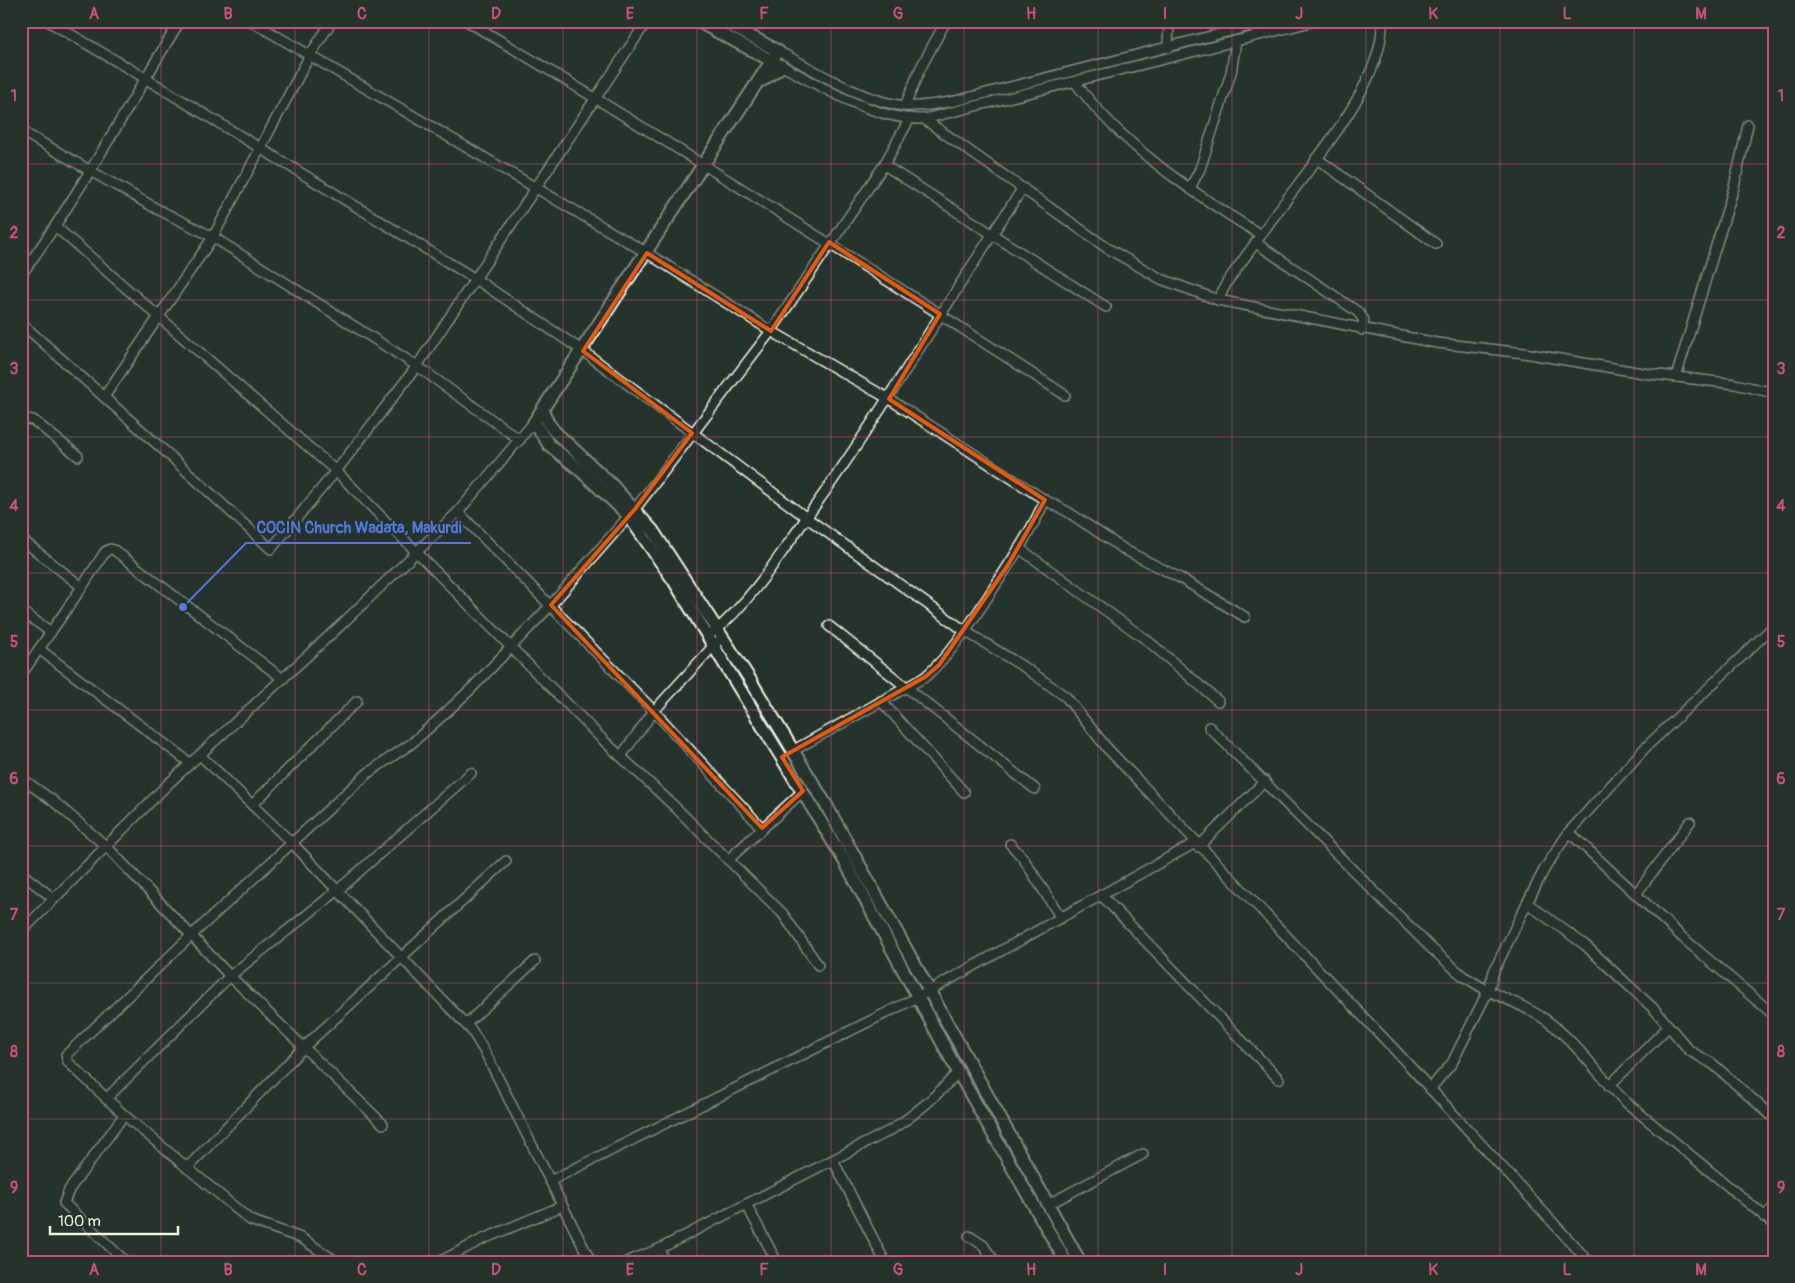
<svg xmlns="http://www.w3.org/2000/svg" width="1795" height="1283" font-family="Pangolin,sans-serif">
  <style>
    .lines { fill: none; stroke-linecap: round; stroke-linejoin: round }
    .minor-casing { stroke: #f4f1e8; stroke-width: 12 }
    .major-casing { stroke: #f4f1e8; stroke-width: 15 }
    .minor { stroke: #26332d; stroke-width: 9 }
    .major { stroke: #26332d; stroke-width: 11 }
    .marked { fill: none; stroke: #e8590c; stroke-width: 4; stroke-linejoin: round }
    .grid { fill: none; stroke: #ce4e7e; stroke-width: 1; stroke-opacity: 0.55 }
    .leader { fill: none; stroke: #5377dc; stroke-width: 2 }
    .callout-dot { fill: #5377dc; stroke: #26332d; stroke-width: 2 }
    .callout-label { font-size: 16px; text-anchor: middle; font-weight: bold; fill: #5377dc; stroke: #26332d; stroke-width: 4; stroke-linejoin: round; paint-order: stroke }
    .neatline { fill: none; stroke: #ce4e7e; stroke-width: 2 }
    .grid-label { font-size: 16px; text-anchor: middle; font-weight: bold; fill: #ce4e7e }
  </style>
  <rect width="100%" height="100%" fill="#26332d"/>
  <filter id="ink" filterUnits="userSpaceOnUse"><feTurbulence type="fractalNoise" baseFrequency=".02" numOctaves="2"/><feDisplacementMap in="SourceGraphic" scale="10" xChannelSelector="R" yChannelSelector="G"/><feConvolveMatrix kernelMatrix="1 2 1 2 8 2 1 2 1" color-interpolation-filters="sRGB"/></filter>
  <g filter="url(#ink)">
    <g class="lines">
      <defs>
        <g id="minor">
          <polyline points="48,21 145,78 477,280 583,351 807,518 965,631 1027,669 1066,697 1107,748 1393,1048 1589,1262"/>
          <path d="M251 21 647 253 771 331 889 399 1045 500C1032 530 1013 558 995 586 974 618 954 651 925 677L794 750"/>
          <path d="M467 21C669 141 868 267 1065 395"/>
          <polyline points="1168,48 1169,21"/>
          <path d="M778 51C817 71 860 101 905 106 922 107 938 104 955 101L1270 21"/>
          <path d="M777 63C818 85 876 121 924 119L1315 21"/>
          <path d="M1075 82C1122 146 1193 193 1261 235 1297 180 1385 88 1382 21"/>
          <polyline points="905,106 920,69 946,21"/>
          <polyline points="924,119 1107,248 1161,279 1218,300 1437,343 1524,353 1643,373 1735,384 1774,393"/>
          <polyline points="21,131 157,209 213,237 417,366 520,440"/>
          <polyline points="1316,158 1436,244"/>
          <polyline points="884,165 1106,307"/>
          <polyline points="1190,188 1200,169 1231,73 1236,41"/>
          <polyline points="56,227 336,471 602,739 673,805 783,914 818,965"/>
          <polyline points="1256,243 1358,312 1364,320 1362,330"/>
          <path d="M21 275C80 194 128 106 180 21"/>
          <polyline points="1218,300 1227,282 1259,238"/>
          <polyline points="21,323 168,454 271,549 336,471 417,366 647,21"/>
          <polyline points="1676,377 1734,187 1748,125"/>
          <polyline points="104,397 213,237 310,55 332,21"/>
          <polyline points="21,418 33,420 78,456"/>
          <polyline points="1045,500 1068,512 1125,550 1180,578 1245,617"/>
          <polyline points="458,512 654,711 762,828"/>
          <polyline points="21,539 82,587 21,675"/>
          <polyline points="1019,548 1148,641 1218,701"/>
          <polyline points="82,587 105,552 110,549 114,550 283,679"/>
          <polyline points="21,611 51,632"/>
          <polyline points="829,626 1035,789"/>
          <path d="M1774 626 1645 748 1569 832 1545 868 1527 903 1494 971 1488 991C1507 999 1529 1008 1546 1020 1578 1043 1599 1077 1627 1103L1774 1224"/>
          <path d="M714 632C751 601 779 556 807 517 884 411 949 297 1023 188"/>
          <polyline points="39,649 190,763"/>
          <polyline points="881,701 964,792"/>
          <polyline points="1209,727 1431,948 1463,976 1488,991 1452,1063 1430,1089"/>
          <polyline points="200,755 293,844 472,1031 486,1054 591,1262"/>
          <polyline points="621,756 654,711 717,642"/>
          <polyline points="21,778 52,800 107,847 230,976 383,1124"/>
          <polyline points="252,805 357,701"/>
          <polyline points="1569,832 1683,938 1774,1015"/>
          <polyline points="1010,844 1023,858 1061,918"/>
          <polyline points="1198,847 1265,781"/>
          <polyline points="728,860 803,791"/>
          <polyline points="21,873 54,899"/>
          <polyline points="1636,894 1690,822"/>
          <polyline points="1101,895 1279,1079"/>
          <polyline points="1527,903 1585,945 1654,1009 1690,1051 1713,1064 1774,1118"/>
          <polyline points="21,932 168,784 342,624 458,512 534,422"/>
          <polyline points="466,1024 535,961"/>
          <polyline points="1609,1086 1668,1027"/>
          <polyline points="106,1099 230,976 337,891 471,773"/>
          <polyline points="124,1115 69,1190 64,1203 126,1262"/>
          <polyline points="833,1160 885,1262"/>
          <polyline points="187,1168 304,1047 506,861"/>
          <polyline points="550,1181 918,997 1195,843"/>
          <polyline points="746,1204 777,1262"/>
          <polyline points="1049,1204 1143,1154"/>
          <polyline points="1764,1217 1774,1207"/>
          <polyline points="969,1236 983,1245 995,1262"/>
          <path d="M659 1249 891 1130C916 1114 939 1094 958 1072"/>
          <polyline points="337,1262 301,1238 250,1220 124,1115 68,1062 66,1055 192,935 368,773 412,743 440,718 472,688 551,605 635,509 771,331 884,165 910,118"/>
          <polyline points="439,1262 481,1240 562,1206"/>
          <polyline points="626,1262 659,1249 665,1262"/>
        </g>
        <g id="major">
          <polyline points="697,21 772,61"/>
          <polyline points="722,21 778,51 534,422 549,445 578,468 628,515 674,581 844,860 958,1072 1066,1262"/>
          <polyline points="763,80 782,66"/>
          <polyline points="543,411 548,423 555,432 611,484 653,531 749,678 825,803 1080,1262"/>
        </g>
      </defs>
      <!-- minor casing -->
      <use href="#minor" class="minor-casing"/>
      <!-- major casing -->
      <use href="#major" class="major-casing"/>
      <!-- minor -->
      <use href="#minor" class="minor"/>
      <!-- major -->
      <use href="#major" class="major"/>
    </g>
  </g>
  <!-- marked area -->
  <path d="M0 0H1795V1283H0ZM829 242 940 314 889 399 1045 500 1008 565 939 665 925 677 782 757 803 791 762 828 551 605 635 509 692 433 583 351 647 253 771 331Z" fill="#26332d" fill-opacity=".55" fill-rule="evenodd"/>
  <path class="marked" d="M829 242 940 314 889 399 1045 500 1008 565 939 665 925 677 782 757 803 791 762 828 551 605 635 509 692 433 583 351 647 253 771 331Z"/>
  <!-- grid -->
  <path class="grid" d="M161 21V1262M295 21V1262M429 21V1262M563 21V1262M697 21V1262M831 21V1262M964 21V1262M1098 21V1262M1232 21V1262M1366 21V1262M1500 21V1262M1634 21V1262M21 164H1774M21 300H1774M21 437H1774M21 573H1774M21 710H1774M21 846H1774M21 983H1774M21 1119H1774"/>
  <!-- callouts -->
  <path class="leader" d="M183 607L246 543H471"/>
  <circle class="callout-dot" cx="183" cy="607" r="5"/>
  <g class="callout-label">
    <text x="359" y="533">COCIN Church Wadata, Makurdi</text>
  </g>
  <!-- margin -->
  <rect width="1795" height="1283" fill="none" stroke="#26332d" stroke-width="55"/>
  <!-- scale -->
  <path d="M50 1226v8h128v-8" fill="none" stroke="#f4f1e8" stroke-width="2.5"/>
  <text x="58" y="1226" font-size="15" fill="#f4f1e8" stroke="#26332d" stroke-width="4" paint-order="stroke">100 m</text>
  <rect x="28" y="28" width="1740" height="1228" class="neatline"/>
  <g class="grid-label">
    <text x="94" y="19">A</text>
    <text x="228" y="19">B</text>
    <text x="362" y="19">C</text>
    <text x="496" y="19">D</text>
    <text x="630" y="19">E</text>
    <text x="764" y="19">F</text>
    <text x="898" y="19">G</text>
    <text x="1031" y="19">H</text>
    <text x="1165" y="19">I</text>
    <text x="1299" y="19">J</text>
    <text x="1433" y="19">K</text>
    <text x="1567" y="19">L</text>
    <text x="1701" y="19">M</text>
    <text x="14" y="101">1</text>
    <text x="1781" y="101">1</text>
    <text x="14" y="238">2</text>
    <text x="1781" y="238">2</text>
    <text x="14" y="374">3</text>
    <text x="1781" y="374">3</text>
    <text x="14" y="511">4</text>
    <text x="1781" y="511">4</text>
    <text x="14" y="647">5</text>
    <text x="1781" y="647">5</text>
    <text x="14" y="784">6</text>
    <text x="1781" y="784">6</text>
    <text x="14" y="920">7</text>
    <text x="1781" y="920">7</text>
    <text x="14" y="1057">8</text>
    <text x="1781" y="1057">8</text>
    <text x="14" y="1193">9</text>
    <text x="1781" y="1193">9</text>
    <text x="94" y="1275">A</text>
    <text x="228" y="1275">B</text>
    <text x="362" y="1275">C</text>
    <text x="496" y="1275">D</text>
    <text x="630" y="1275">E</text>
    <text x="764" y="1275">F</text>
    <text x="898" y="1275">G</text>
    <text x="1031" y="1275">H</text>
    <text x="1165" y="1275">I</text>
    <text x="1299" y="1275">J</text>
    <text x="1433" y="1275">K</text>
    <text x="1567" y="1275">L</text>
    <text x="1701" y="1275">M</text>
  </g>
</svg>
